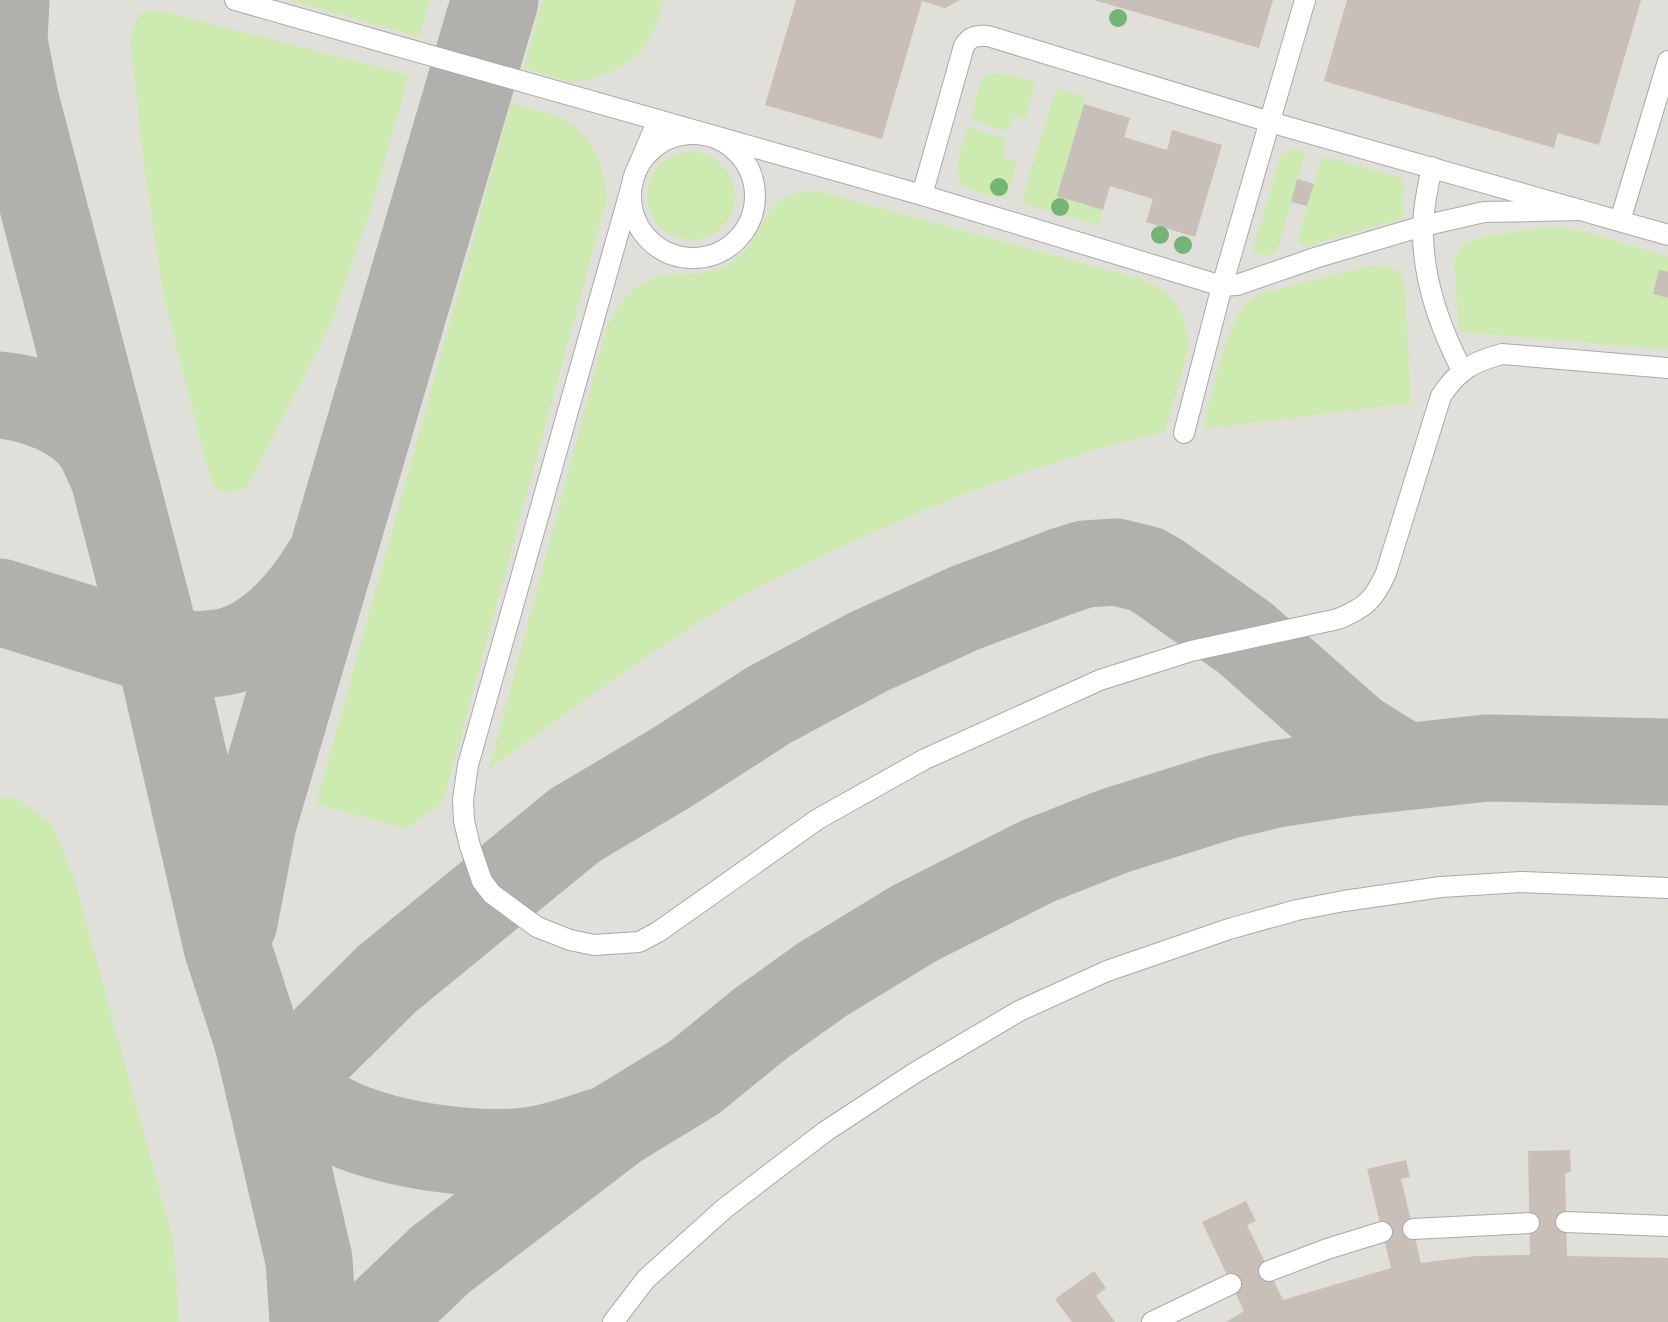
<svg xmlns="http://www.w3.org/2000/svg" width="1668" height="1322" font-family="'IBM Plex Sans',sans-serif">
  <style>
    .airport { fill: #e1dfda }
    .grass { fill: #cdebb0 }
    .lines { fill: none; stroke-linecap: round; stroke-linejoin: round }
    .taxiway { stroke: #b1b0ac; stroke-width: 87 }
    .building { fill: #c7bfb8 }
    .service-casing { stroke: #a9a9a9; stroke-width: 22 }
    .service { stroke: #fff; stroke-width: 20 }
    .tree { fill: #74b475 }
  </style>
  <rect width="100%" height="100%" fill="#f2efe9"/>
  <!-- airport -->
  <rect class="airport" x="0" y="0" width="1668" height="1322"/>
  <!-- grass -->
  <g class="grass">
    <polygon points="289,0 430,0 420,37"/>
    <path d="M543 0H664C659 14 656 31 647 44 633 65 595 83 569 81 555 80 538 72 524 68Z"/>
    <path d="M158 10 409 75 373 203 331 324 248 486C235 493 228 495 215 489L209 475 163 294 144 165 130 40 139 13Z"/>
    <polygon points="990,73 1002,73 1036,82 1026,119 1014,116 1009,132 970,120 982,78"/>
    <polygon points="1056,88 1086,97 1057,196 1103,210 1099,225 1021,203"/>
    <path d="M511 103C528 109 550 112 565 120 594 135 605 170 607 199L443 802 407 829 316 804Z"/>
    <path d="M968 127 1007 139 1003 158 1017 162 1006 199C996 196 973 192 964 187 948 176 964 142 968 127Z"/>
    <polygon points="1288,149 1298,149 1305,152 1304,157 1277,252 1266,256 1252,252 1281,155"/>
    <circle cx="691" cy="196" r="44"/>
    <polygon points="1324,156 1404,179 1403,218 1307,246 1301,245 1298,239 1320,162"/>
    <path d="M810 191 822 192 1134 277C1171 288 1190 311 1188 351L1165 432C1048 459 937 501 829 553 800 568 768 580 740 597 653 649 571 710 489 769L607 327C620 297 642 275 676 274 695 273 712 274 729 264 769 240 757 194 810 191Z"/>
    <polygon points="1553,226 1588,232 1668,257 1668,350 1459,332 1454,261 1462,244 1480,237"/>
    <path d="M1372 265 1388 266 1401 273 1405 289 1411 403 1203 429C1211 398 1225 329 1244 306 1248 302 1254 298 1258 294Z"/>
    <polygon points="0,797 18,799 51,823 73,874 174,1243 179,1322 0,1322"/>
  </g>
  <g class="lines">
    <!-- taxiway -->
    <g class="taxiway">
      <polyline points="6,0 4,41 15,98"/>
      <polyline points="0,72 15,98 159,651 227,946 258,1042 309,1260 313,1322"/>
      <path d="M0 395C34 398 79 414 99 445 104 454 108 465 113 475"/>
      <path d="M0 602C36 613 73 625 109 636 127 641 144 648 162 651 180 654 199 656 217 653 264 648 304 602 326 564"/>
      <polyline points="234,922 253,823 495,0"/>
      <path d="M258 1042C274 1063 290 1088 311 1105 358 1142 468 1158 527 1151 550 1148 575 1140 598 1132"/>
      <polyline points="274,1109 288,1080 299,1066 387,979 575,825 671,768 769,705 868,652 965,608 1063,571 1085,564 1116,562 1145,569 1159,577 1245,638 1356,736 1405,766"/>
      <polyline points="375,1322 440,1260 618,1124 695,1077 760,1024 823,979 915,923 1038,861 1114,831 1225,796 1276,784 1348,773 1487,758 1668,762"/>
    </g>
  </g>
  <!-- building -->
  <g class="building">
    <polygon points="796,0 960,0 945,8 922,1 882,139 765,105"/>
    <polygon points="1094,0 1273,0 1259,48"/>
    <polygon points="1347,0 1641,0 1599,145 1558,133 1554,148 1324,81"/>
    <polygon points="1084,104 1130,118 1124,137 1167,150 1172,130 1222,145 1195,237 1146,222 1153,199 1110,186 1103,210 1057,196"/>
    <polygon points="1297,179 1314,184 1307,206 1291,202"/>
    <polygon points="1659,270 1668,272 1668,298 1653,294"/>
    <polygon points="1570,1150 1571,1172 1565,1173 1567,1256 1668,1258 1668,1322 1226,1322 1244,1311 1202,1222 1246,1201 1256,1221 1247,1225 1283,1300 1391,1268 1367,1169 1406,1160 1410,1177 1401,1179 1421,1263 1476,1256 1530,1255 1528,1151"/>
    <polygon points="1094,1271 1106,1288 1096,1296 1115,1322 1072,1322 1055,1299"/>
  </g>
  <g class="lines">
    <defs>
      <g id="service">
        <polyline points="235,0 922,195 1222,286 1237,285 1318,257 1423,226 1484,212 1581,210"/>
        <path d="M657 122 635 174 468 765 463 800 464 821 470 846 482 881 492 894 537 927 570 940 594 945 639 942 658 932 818 819 925 759 1100 680 1191 651 1338 619C1365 608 1374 600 1386 573L1441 396C1458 370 1473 362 1502 354L1668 368"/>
        <circle cx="693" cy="196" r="62"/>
        <path d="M1432 167C1428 187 1423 207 1423 227 1422 278 1439 326 1462 370"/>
        <path d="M922 195 964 46C970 36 977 35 988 36L1270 122 1668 235"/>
        <polyline points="1620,221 1668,61"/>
        <polyline points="1184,433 1222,286 1305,0"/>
        <polyline points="1566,1222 1668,1226"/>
        <polyline points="1413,1229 1529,1223"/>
        <polyline points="1269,1271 1327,1249 1382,1232"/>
        <polyline points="613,1322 646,1279 725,1208 826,1131 916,1072 1019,1011 1107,971 1229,929 1297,910 1344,901 1441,887 1521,882 1668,888"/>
        <polyline points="1152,1322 1231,1284"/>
      </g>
    </defs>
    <!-- service casing -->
    <use href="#service" class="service-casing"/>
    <!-- service -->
    <use href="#service" class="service"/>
  </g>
  <!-- trees -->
  <g class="tree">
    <circle cx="1118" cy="18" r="9"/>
    <circle cx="999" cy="187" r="9"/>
    <circle cx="1060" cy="207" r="9"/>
    <circle cx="1160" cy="235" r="9"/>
    <circle cx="1183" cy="245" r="9"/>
  </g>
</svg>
